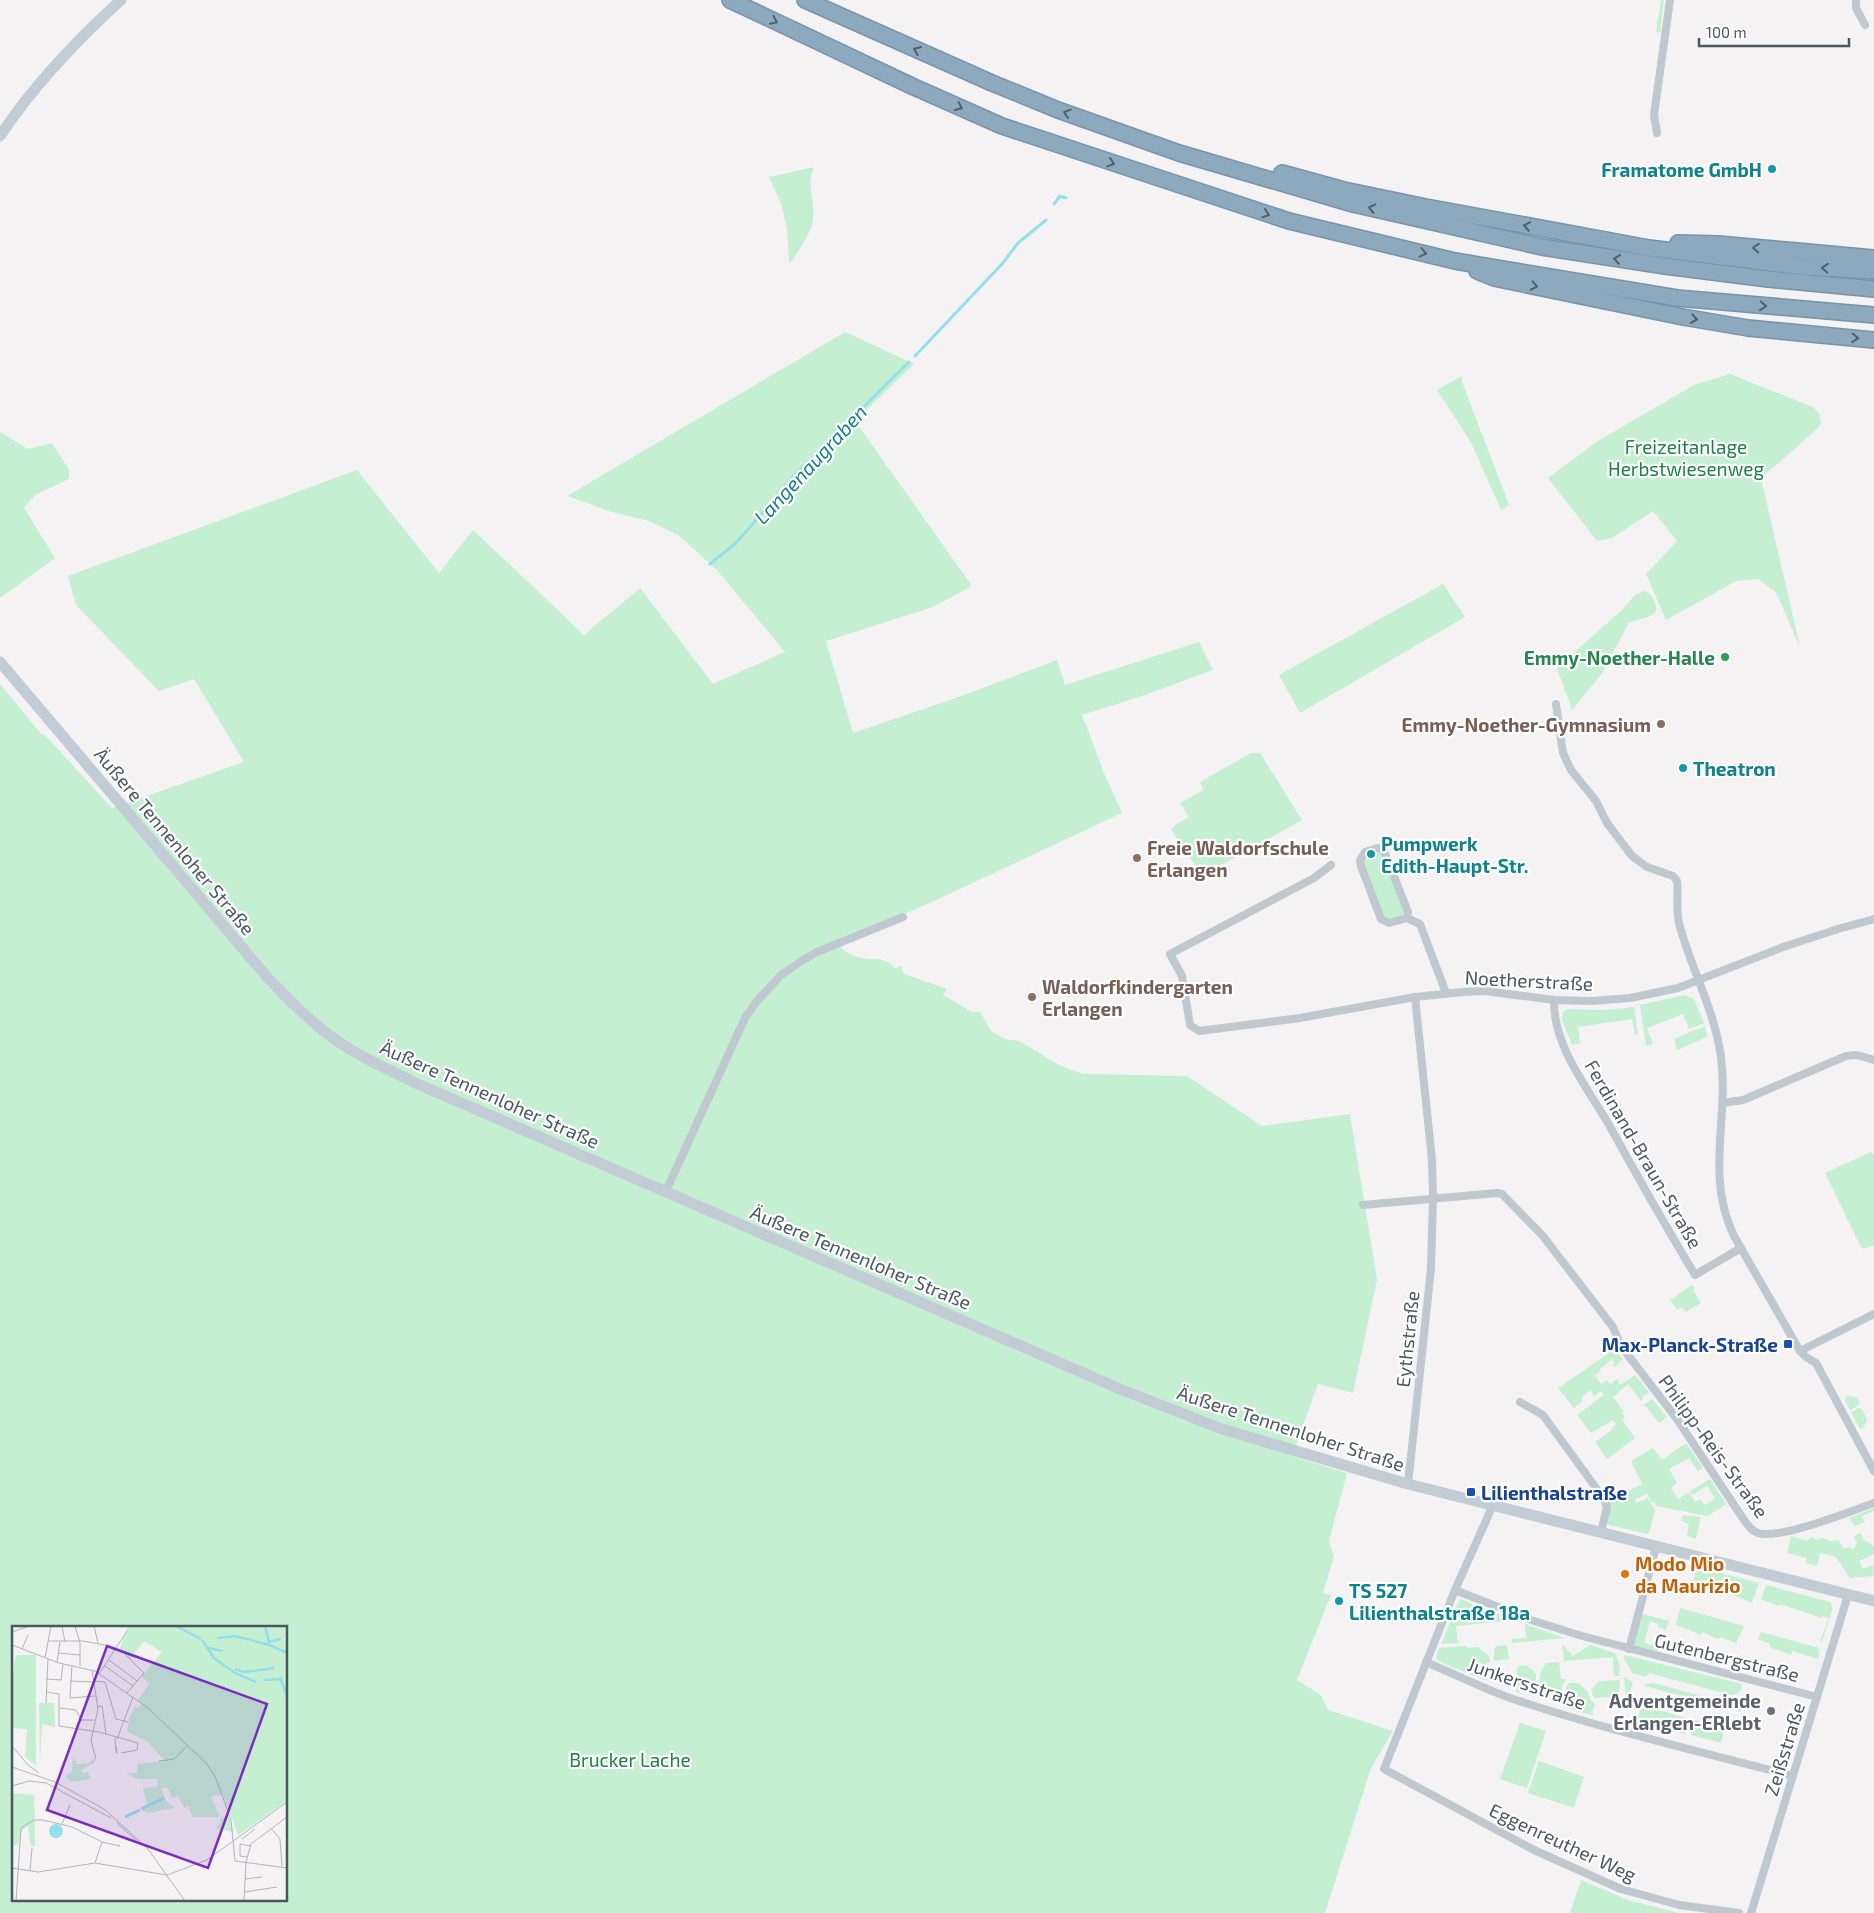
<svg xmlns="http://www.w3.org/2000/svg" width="1874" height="1913" font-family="'Exo 2',sans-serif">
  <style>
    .green { fill: #c4efd1; fill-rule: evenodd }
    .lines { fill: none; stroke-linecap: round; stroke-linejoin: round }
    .stream { stroke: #93dfea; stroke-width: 3 }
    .highway-casing { stroke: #7794aa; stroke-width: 18 }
    .street { stroke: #bec8ce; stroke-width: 8 }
    .secondary { stroke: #c1ccd5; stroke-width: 11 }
    .highway { stroke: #8ca9be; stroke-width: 15 }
    .oneway { stroke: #515f68 }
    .culture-dot { fill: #0f9aa8; stroke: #fff; stroke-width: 2 }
    .leisure-dot { fill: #2e9e5b; stroke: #fff; stroke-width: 2 }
    .education-dot { fill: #8d6e63; stroke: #fff; stroke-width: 2 }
    .transit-dot { fill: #1a4fb4; stroke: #fff; stroke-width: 2 }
    .food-dot { fill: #e8710a; stroke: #fff; stroke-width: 2 }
    .worship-dot { fill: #6b7280; stroke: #fff; stroke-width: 2 }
    .labels { text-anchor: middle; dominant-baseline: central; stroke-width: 4.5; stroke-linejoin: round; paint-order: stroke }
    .culture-label { font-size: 19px; font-weight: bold; fill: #0d838f; stroke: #fff; text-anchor: start }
    .park-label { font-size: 19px; fill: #1b8146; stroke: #fff }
    .leisure-label { font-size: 19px; font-weight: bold; fill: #27864d; stroke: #fff; text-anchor: end }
    .education-label { font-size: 19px; font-weight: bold; fill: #785e54; stroke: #fff; text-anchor: start }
    .street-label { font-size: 19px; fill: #4a575f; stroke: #fff }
    .transit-label { font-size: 19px; font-weight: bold; fill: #164399; stroke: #fff; text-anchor: end }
    .food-label { font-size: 19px; font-weight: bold; fill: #c56008; stroke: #fff; text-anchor: start }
    .worship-label { font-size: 19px; font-weight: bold; fill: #5b616d; stroke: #fff; text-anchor: end }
    .water-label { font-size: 20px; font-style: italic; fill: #127c8c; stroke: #fff }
    .inset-river { fill: none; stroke: #93dfea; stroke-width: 2.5 }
    .inset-road { fill: none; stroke: #b0b4b8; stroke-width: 1 }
    .view { fill: #7b2cbf; fill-opacity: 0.15; stroke: #7b2cbf; stroke-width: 2.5 }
    .inset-edge { fill: none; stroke: #4a575f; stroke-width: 2.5 }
  </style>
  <rect width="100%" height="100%" fill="#f4f2f3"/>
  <!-- green -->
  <g class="green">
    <polygon points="1661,0 1664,0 1660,33 1656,32"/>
    <path d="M814 167C805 186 816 200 813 220 811 234 799 249 792 261L789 262 787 229 781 203 769 177Z"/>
    <path d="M845 332 914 364 855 421 972 586 933 607 826 641 853 733 956 698 1057 660 1065 685 1199 642 1213 670 1142 696 1082 715 1104 773 1122 813 936 900 836 944C844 951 851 956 861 958 876 962 882 954 895 968L901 966 904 974 947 989 943 995 972 1012H980L991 1031 1005 1039 1019 1041 1061 1066 1083 1074 1187 1076 1262 1126 1350 1114 1377 1280 1353 1393 1318 1384 1292 1456 1347 1473 1329 1541 1334 1557 1323 1593 1331 1595 1297 1680 1321 1695 1328 1710 1393 1731 1371 1768 1325 1913H0V684L42 735H45L112 808 244 762 194 679 159 691 76 605 68 576 357 470 439 573 473 530 584 635 640 588 713 684 785 652 716 569 678 535 649 521 612 512 567 496ZM14 1627H286V1899H14Z"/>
    <polygon points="1730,374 1813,407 1819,413 1821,424 1816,430 1761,478 1800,647 1776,592 1758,579 1736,581 1666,620 1646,574 1677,541 1653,511 1612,538 1597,541 1548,478 1598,441 1694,385"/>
    <polygon points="1462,376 1462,382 1509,505 1501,510 1471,442 1437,390"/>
    <polygon points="0,432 28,449 52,443 69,470 69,479 35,495 24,508 55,558 0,598"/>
    <polygon points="1443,584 1465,617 1300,713 1279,675"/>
    <path d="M1644 591C1650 593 1653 596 1655 602 1662 620 1640 616 1628 624L1603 672 1572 710 1557 668 1623 609 1635 595Z"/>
    <polygon points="1251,753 1260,753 1302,820 1202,876 1171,829 1175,825 1189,817 1180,803 1204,790 1200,782"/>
    <path d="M1378 852 1384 858 1404 912C1400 920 1390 920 1383 917L1363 862 1365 856Z"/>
    <polygon points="1684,995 1694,999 1704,1023 1689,1029 1683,1014 1647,1028 1653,1044 1646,1046 1640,1005"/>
    <polygon points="1634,1007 1638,1035 1635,1035 1632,1019 1578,1027 1580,1043 1572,1045 1562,1020 1563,1012 1567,1009 1606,1010"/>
    <polygon points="1705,1026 1707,1037 1677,1050 1674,1039"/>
    <polygon points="1871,1152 1874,1154 1874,1246 1862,1249 1825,1173"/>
    <polygon points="1692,1285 1695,1288 1693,1290 1701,1303 1686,1312 1682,1307 1677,1310 1670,1300"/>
    <polygon points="1612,1351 1617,1352 1623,1359 1615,1367 1613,1365 1615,1363 1612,1359 1600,1369 1601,1371 1595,1375 1601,1384 1607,1380 1610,1384 1619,1378 1618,1381 1620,1385 1635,1375 1649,1392 1642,1397 1643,1399 1641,1401 1628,1384 1613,1397 1624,1412 1622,1413 1625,1418 1622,1420 1635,1438 1607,1459 1595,1442 1609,1432 1616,1424 1613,1420 1591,1433 1577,1415 1604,1395 1601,1391 1594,1396 1590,1390 1582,1397 1583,1401 1574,1408 1558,1388"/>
    <polygon points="1847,1395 1857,1398 1859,1403 1858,1406 1850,1410 1845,1401"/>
    <polygon points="1652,1399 1667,1417 1659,1423 1646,1406 1642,1406"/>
    <polygon points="1859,1408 1862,1409 1867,1419 1864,1427 1860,1429 1851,1412"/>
    <polygon points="1686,1443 1703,1468 1698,1471 1689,1458 1669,1469 1677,1483 1671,1488 1678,1499 1689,1492 1695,1502 1700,1499 1705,1505 1715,1498 1707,1486 1692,1495 1690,1491 1710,1479 1726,1504 1708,1516 1656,1506 1654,1502 1652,1503 1647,1494 1635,1499 1636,1503 1648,1498 1655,1510 1649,1533 1647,1534 1609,1525 1607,1522 1610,1509 1608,1497 1618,1492 1627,1492 1642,1484 1631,1461 1653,1448 1662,1460"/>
    <polygon points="1874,1508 1874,1511 1862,1516 1865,1522 1855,1526 1849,1518"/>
    <polygon points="1683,1515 1701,1517 1696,1539 1687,1536 1689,1524 1681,1521"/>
    <polygon points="1860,1533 1864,1540 1874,1546 1874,1554 1859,1561 1863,1569 1873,1565 1874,1576 1850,1578 1836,1557 1820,1553 1817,1566 1806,1563 1807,1558 1787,1553 1791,1536 1808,1541 1810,1537 1818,1540 1822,1538 1831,1541 1838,1540 1844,1549 1849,1547 1854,1549 1857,1542 1854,1537"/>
    <polygon points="1697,1567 1759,1583 1752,1603 1714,1587 1713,1589 1693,1581"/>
    <polygon points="1766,1585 1830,1602 1833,1608 1822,1642 1820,1641 1829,1618 1823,1616 1822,1618 1780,1604 1778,1606 1761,1599"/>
    <polygon points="1460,1599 1509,1618 1508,1621 1456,1626 1458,1643 1441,1644"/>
    <polygon points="1680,1608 1744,1626 1736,1643 1720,1637 1718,1639 1702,1632 1701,1635 1676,1625"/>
    <polygon points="1642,1614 1669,1621 1666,1630 1658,1627 1658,1624 1650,1621 1644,1643 1658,1646 1657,1652 1637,1647 1634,1644"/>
    <polygon points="1525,1624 1565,1638 1512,1643 1512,1639 1526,1638"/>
    <polygon points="1761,1632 1819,1648 1818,1651 1820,1652 1818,1659 1792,1651 1791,1655 1769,1647 1770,1644 1758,1639"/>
    <polygon points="1562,1644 1573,1656 1590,1645 1615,1653 1620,1666 1619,1676 1614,1676 1613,1657 1564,1661"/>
    <polygon points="1507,1645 1509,1659 1494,1661 1494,1648 1497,1646"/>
    <polygon points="1466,1646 1468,1648 1478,1647 1489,1656 1490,1662 1486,1663 1487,1681 1438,1661 1436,1657 1439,1648"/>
    <polygon points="1624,1655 1742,1684 1741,1690 1736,1694 1731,1695 1649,1673 1646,1677 1632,1673 1624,1659"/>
    <polygon points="1559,1662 1561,1679 1566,1679 1562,1687 1562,1696 1539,1689 1540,1674 1546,1663"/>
    <polygon points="1526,1665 1536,1673 1536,1688 1523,1683 1519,1693 1516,1692 1517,1669 1519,1666"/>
    <polygon points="1624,1677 1633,1682 1628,1699 1626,1697"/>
    <polygon points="1620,1680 1619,1694 1612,1692 1611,1697 1594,1698 1591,1690 1599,1681"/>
    <polygon points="1569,1683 1579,1683 1588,1692 1590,1699 1595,1704 1592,1715 1567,1708 1566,1687"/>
    <polygon points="1654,1683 1730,1704 1746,1697 1741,1712 1645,1686 1645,1684"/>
    <polygon points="1641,1705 1690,1719 1685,1734 1637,1721"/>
    <polygon points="1694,1720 1725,1728 1721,1743 1691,1735"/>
    <polygon points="1520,1723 1546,1731 1527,1788 1500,1779"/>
    <polygon points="1539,1761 1584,1777 1574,1808 1528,1793"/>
    <polygon points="1581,1880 1628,1900 1679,1913 1570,1913"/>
  </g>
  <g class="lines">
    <!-- stream -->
    <g class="stream">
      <polyline points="1054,204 1060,196 1066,198"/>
      <polyline points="915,356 1002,264 1018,243 1046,220"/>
      <polyline points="710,564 736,543 795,475 909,362"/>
    </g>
    <defs>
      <g id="highway">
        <polyline points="730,0 914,87 1002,126 1289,221 1455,261 1677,298 1874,315"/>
        <polyline points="805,0 992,83 1058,110 1179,153 1353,204 1542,247 1665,266 1768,279 1874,289"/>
        <polyline points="1282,173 1344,190 1426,207 1649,248 1803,267 1874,271"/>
        <polyline points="1678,243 1718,244 1874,258"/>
        <polyline points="1477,271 1494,278 1683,317 1748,328 1874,340"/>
      </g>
    </defs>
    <!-- highway casing -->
    <use href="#highway" class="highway-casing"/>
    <!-- street -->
    <g class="street">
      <polyline points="1856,0 1856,8 1865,25"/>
      <polyline points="1657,133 1654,115 1670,0"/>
      <path d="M1556 704 1563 753 1571 770 1596 801 1607 823 1632 856 1647 867 1673 876 1677 881C1679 896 1675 912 1680 927 1692 970 1715 1012 1721 1057 1729 1120 1705 1176 1734 1236L1800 1351 1806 1357 1816 1363 1874 1471"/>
      <polyline points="1331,865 1314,878 1170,954 1182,976 1190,1025 1199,1031 1300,1018 1415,997 1463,992 1485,991 1554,1000 1593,1001 1630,998 1678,988 1783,947 1838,929 1874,919"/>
      <polyline points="1407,918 1389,923 1381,919 1361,866 1360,860 1365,852 1378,848 1384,851 1408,912 1407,918 1420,924 1446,993"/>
      <path d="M1554 1000C1553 1045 1586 1086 1608 1123 1636 1174 1665 1225 1695 1275L1741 1248"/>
      <polyline points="1723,1103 1743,1100 1846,1056 1857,1055 1874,1060"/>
      <polyline points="666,1191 745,1018 757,1001 781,975 803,960 817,952 903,917"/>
      <path d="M1363 1205 1497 1193 1502 1194 1542 1235 1613 1327 1621 1346 1677 1419 1744 1520C1748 1525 1751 1531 1758 1533 1780 1540 1851 1511 1874 1503"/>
      <polyline points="1800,1351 1874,1314"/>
      <polyline points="1520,1402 1543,1415 1604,1499 1607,1507 1601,1532"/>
      <polyline points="1408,1484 1431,1269 1433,1198 1432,1160 1415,997"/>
      <polyline points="1493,1505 1455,1590 1384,1769 1534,1850 1621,1889 1679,1905 1739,1913"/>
      <polyline points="1455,1590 1531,1620 1582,1636 1817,1697"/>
      <polyline points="1629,1649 1656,1547"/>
      <path d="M1426 1662C1454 1674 1482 1688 1510 1698 1603 1729 1698 1751 1793 1776"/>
      <polyline points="1751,1913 1848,1595"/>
    </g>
    <!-- secondary -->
    <g class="secondary">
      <path d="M0 136C33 86 76 41 121 0"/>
      <path d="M0 662 267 977C291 1002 315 1027 345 1046 366 1060 390 1070 413 1082L1120 1389 1222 1429 1408 1484 1874 1601"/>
    </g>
    <!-- highway -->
    <use href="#highway" class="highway"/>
  </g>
  <!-- one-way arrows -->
  <defs><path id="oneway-chevron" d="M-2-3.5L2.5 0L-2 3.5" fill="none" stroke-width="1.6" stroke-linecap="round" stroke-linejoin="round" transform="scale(1.25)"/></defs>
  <g class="oneway">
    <use href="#oneway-chevron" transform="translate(774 21) rotate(26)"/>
    <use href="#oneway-chevron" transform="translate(917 50) rotate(-156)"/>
    <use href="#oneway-chevron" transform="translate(959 107) rotate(24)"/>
    <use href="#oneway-chevron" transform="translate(1067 113) rotate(-161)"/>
    <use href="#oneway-chevron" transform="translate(1111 163) rotate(19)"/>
    <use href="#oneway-chevron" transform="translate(1372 208) rotate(-167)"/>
    <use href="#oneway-chevron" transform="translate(1266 214) rotate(18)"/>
    <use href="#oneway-chevron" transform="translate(1527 226) rotate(-169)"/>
    <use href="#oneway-chevron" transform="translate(1756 248) rotate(-175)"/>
    <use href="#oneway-chevron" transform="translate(1423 253) rotate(13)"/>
    <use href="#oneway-chevron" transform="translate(1617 259) rotate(-171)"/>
    <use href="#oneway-chevron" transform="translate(1825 268) rotate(-176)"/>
    <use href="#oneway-chevron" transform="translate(1534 286) rotate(12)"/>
    <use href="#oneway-chevron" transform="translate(1763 306) rotate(5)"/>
    <use href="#oneway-chevron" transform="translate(1694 319) rotate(9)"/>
    <use href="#oneway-chevron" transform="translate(1855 338) rotate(4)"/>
  </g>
  <!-- markers -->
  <g class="culture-dot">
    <circle cx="1772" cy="169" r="5"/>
    <circle cx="1683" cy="768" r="5"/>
    <circle cx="1371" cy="854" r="5"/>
    <circle cx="1339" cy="1601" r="5"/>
  </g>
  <circle class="leisure-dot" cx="1725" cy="657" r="5"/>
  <g class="education-dot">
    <circle cx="1661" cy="724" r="5"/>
    <circle cx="1137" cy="858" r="5"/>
    <circle cx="1032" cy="997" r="5"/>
  </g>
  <g class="transit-dot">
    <rect x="1783" y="1339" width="10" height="10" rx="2.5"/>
    <rect x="1466" y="1487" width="10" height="10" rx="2.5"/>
  </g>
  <circle class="food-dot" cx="1625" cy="1574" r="5"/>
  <circle class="worship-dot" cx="1771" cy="1711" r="5"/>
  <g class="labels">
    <!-- culture labels -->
    <g class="culture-label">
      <text x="1762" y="169" text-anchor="end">Framatome GmbH</text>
      <text x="1693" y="768">Theatron</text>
      <text x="1381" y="843">Pumpwerk<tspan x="1381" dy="22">Edith-Haupt-Str.</tspan></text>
      <text x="1349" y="1590">TS 527<tspan x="1349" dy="22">Lilienthalstraße 18a</tspan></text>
    </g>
    <!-- park labels -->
    <g class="park-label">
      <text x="1686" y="446">Freizeitanlage<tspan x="1686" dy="22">Herbstwiesenweg</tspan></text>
      <text x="630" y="1759">Brucker Lache</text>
    </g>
    <!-- leisure labels -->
    <g class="leisure-label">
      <text x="1715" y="657">Emmy-Noether-Halle</text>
    </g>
    <!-- education labels -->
    <g class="education-label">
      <text x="1651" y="724" text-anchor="end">Emmy-Noether-Gymnasium</text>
      <text x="1147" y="847">Freie Waldorfschule<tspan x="1147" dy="22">Erlangen</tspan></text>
      <text x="1042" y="986">Waldorfkindergarten<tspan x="1042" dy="22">Erlangen</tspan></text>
    </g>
    <!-- street labels -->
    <g class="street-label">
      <text transform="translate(175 841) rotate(50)">Äußere Tennenloher Straße</text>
      <text transform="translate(1529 980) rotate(3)">Noetherstraße</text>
      <text transform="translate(490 1094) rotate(24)">Äußere Tennenloher Straße</text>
      <text transform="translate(1644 1154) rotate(60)">Ferdinand-Braun-Straße</text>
      <text transform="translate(861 1257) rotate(23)">Äußere Tennenloher Straße</text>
      <text transform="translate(1407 1339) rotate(-84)">Eythstraße</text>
      <text transform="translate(1291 1428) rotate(18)">Äußere Tennenloher Straße</text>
      <text transform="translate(1714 1446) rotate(54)">Philipp-Reis-Straße</text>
      <text transform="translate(1727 1657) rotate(14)">Gutenbergstraße</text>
      <text transform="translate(1527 1683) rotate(19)">Junkersstraße</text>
      <text transform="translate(1784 1749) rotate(-73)">Zeißstraße</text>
      <text transform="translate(1563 1842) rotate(25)">Eggenreuther Weg</text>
    </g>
    <!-- transit labels -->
    <g class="transit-label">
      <text x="1778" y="1344">Max-Planck-Straße</text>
      <text x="1481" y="1492" text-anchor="start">Lilienthalstraße</text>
    </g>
    <!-- food labels -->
    <g class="food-label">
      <text x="1635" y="1563">Modo Mio<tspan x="1635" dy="22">da Maurizio</tspan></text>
    </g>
    <!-- worship labels -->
    <g class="worship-label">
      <text x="1761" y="1700">Adventgemeinde<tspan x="1761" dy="22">Erlangen-ERlebt</tspan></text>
    </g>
    <!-- water labels -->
    <g class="water-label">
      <text transform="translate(810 464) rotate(-47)">Langenaugraben</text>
    </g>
  </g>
  <!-- overview -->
  <g transform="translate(12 1626)">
    <rect width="275" height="275" fill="#f4f2f3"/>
    <path d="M116 0H275V175L226 209 211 169 199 170 208 191H180L176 180 172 182 166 170 159 172 156 162H149L154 175 163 182 134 187 129 183 135 179 131 162 145 161V153H126L113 147H125V138L153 135 136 116 115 105 118 90 123 81 126 82 130 77 126 74 137 58 130 50 150 26 132 15 119 32 107 24ZM4 29H24V139L13 131 15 103 0 102V53ZM27 77H42L43 98V101L30 98 28 137ZM61 131 65 138H75L83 132V136L69 144 70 147 76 146 78 153 59 156 53 150 60 146ZM22 158 23 220 19 221 16 200 10 204 6 219H0V167L22 169ZM217 190 221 206 205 203V199L209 198 208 193Z" fill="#c4efd1"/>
    <path d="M37 205a7 7 0 1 1 14 0a7 7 0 1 1-14 0Z" fill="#93dfea"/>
    <path class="inset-river" d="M164 0 189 13M253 0 257 16 269 13M205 12 223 10 257 19M190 14 202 32 223 47 244 56M257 19 275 27M195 22 211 25M223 43 232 46 262 42M268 51 275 70M251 54 268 53M129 183 152 172M113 191 128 184"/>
    <path class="inset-road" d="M50 0 53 16M63 0 68 17V40M82 0 86 17M0 6 17 0M37 15H71L93 19 111 26 132 47 115 67M0 19 47 37 83 45 136 82 194 137 203 150 219 194 223 235M10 23 16 9M47 27 68 29M33 32 39 0M97 34 125 55M45 36 48 16M60 39 58 72 83 70M93 40 121 60M80 44 86 83 79 114 84 133M87 48 115 5M34 53 49 54 51 38M58 55 81 56M81 55 93 56 104 93 116 96M34 66 47 68V100L87 106 126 117 125 124 109 127M34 77 36 33M85 81 90 80 94 108M48 82 64 84 69 94H82M103 112 104 126 105 127 104 120M105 113 121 71M0 120 16 139 27 147M147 135 162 133 176 119M0 141 43 156 92 183 136 223 173 275M0 160 17 155 34 157 99 192M105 197 127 217M50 198 58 179M259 202 268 213 270 240M230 213 243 203M235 231 228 230V218L238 220M223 235 275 242M83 237 90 216 108 220 106 219M0 242 26 246 83 237 155 249 195 234 275 176M18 244 20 222M233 253 250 251M233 266 265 261M4 275 9 202 22 194H31L60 201 90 216M232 275 234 236 239 218 275 191"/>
    <path class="view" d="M95 20 255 78 196 242 35 184Z"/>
    <rect width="275" height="275" class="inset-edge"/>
  </g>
  <!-- scale -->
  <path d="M1699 38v8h150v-8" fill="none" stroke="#4a575f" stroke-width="2.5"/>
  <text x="1706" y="38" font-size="15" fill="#4a575f" stroke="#ffffff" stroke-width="4" paint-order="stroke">100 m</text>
</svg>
